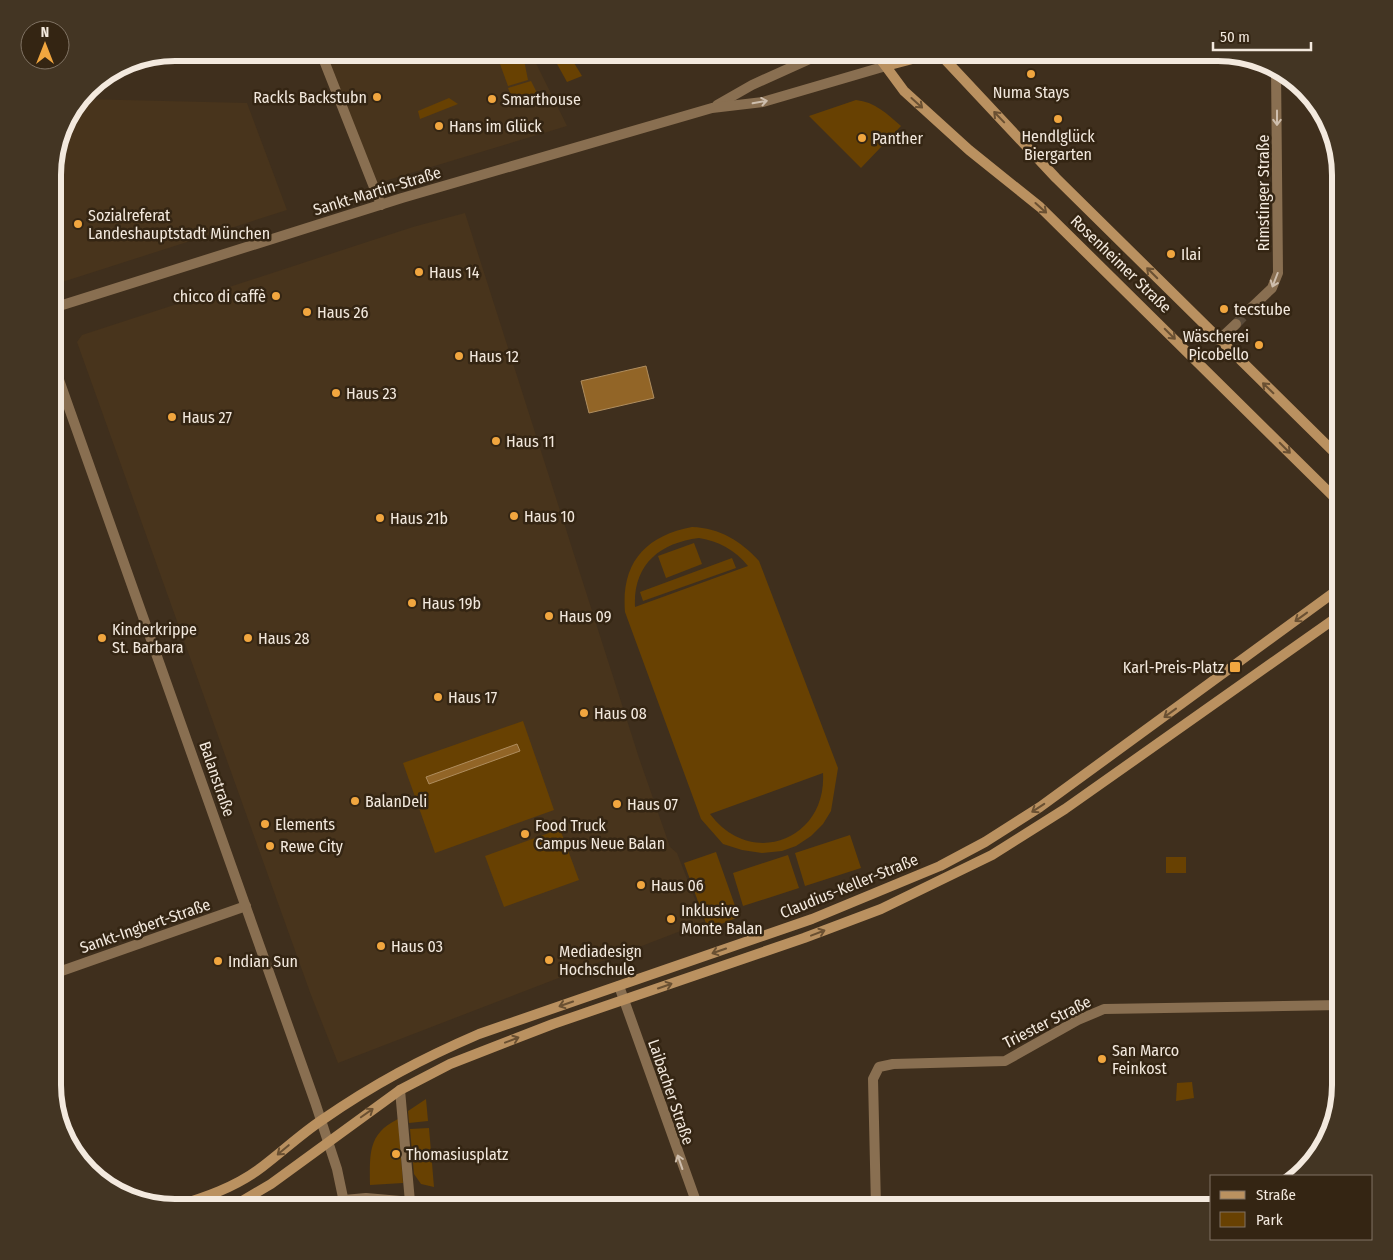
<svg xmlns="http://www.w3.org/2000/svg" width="1393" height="1260" font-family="'Fira Sans Condensed',sans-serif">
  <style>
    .built { fill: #48341c }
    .green { fill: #684102; fill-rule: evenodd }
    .water { fill: #926527; stroke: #af8d5e }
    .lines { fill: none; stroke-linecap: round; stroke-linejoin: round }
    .minor-tunnel { stroke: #5a4b3a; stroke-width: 10; stroke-dasharray: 10 5; stroke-linecap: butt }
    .minor { stroke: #896f51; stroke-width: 10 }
    .tertiary { stroke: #896f51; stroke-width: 10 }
    .secondary { stroke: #ba9160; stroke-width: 10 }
    .oneway { stroke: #cebead }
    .oneway2 { stroke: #6a5032 }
    .poi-dot { fill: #f1a63f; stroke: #342513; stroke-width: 2 }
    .labels { text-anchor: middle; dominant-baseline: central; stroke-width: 5; stroke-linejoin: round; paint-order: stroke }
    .poi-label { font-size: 16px; fill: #f3e9de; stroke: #342513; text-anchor: start }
    .street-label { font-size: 16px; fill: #f3e9de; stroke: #342513 }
    .rim { fill: none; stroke: #f3e9de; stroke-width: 6 }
  </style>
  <rect width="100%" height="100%" fill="#3f2f1d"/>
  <!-- built -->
  <g class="built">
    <polygon points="323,53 531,53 567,126 378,183"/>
    <polygon points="82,99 247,103 287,210 53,285 53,167 65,121"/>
    <polygon points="465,213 639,758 670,847 677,853 704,922 338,1063 311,995 77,342 82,335 413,227"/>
  </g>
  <!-- green -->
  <g class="green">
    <polygon points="496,53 520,53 523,55 528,80 508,86"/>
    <polygon points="551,53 568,53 582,76 567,82"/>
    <polygon points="531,81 540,99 516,106 508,88"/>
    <polygon points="449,98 458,104 420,119 418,111"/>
    <path d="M856 100C875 102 886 113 901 126L861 168 809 116Z"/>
    <path d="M692 527C720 528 741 541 759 561L838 768 831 811 823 824 811 836 796 846 782 851 762 853 742 850 723 844 701 819 625 612C621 563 645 536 692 527ZM699 538C719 541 735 550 748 566L635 607C633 565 659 543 699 538ZM823 773C827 840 751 869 710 814Z"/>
    <polygon points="694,543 702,564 666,578 658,556"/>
    <polygon points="732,558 736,568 643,601 640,592"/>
    <polygon points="523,721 554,810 435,853 403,763"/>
    <polygon points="560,829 579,880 504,907 485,856"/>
    <polygon points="850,835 861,868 805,886 795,853"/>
    <polygon points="716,852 739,917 708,929 684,863"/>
    <polygon points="788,855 799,888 743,906 733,873"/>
    <rect x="1166" y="857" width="20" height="16"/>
    <polygon points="1192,1082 1194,1098 1176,1101 1177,1083"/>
    <polygon points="426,1099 428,1121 409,1123 408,1111"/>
    <path d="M398 1119 403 1183 370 1185C370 1155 367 1134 398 1119Z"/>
    <polygon points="429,1128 434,1187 421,1184 414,1174 410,1129"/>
  </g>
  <!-- water -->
  <g class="water">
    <polygon points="646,366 654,398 589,413 581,381"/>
    <polygon points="517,744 520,751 429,784 426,777"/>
  </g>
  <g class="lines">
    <!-- minor-tunnel -->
    <polyline class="minor-tunnel" points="1236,324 1252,307"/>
    <!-- minor -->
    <g class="minor">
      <polyline points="321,53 381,205"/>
      <polyline points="1252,307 1272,288 1278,273 1276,69"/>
      <polyline points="1219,340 1236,324"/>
      <polyline points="53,974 246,906"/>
      <polyline points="619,986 698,1207"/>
      <polyline points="400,1090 410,1202"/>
      <polyline points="344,1200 366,1198 469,1207"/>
      <polyline points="876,1207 873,1079 879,1067 893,1064 1005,1061 1078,1020 1104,1009 1340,1005"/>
    </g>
    <!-- tertiary -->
    <g class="tertiary">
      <polyline points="717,105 752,85 823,53"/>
      <polyline points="53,308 402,198 712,108 763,102 886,66"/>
      <polyline points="53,363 315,1102 337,1169 345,1207"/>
    </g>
    <!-- secondary -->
    <g class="secondary">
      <polyline points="876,53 904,91 969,150 1040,207 1340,503"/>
      <polyline points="939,53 1056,178 1340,458"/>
      <polyline points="886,66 935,53"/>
      <path d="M173 1207C204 1198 236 1187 262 1167 283 1151 301 1134 322 1120 374 1084 421 1059 479 1034L812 919 940 866 985 842 1040 807 1340 588"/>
      <polyline points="232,1207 271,1184 400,1090 450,1064 553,1024 804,938 881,909 992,855 1065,809 1340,615"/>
    </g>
  </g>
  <!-- one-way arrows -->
  <defs><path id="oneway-shaft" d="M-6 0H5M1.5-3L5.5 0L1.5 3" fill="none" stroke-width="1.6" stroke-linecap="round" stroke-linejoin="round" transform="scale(1.25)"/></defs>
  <g class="oneway">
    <use href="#oneway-shaft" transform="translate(760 102) rotate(-10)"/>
    <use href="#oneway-shaft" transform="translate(1277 118) rotate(90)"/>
    <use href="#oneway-shaft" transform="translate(1275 280) rotate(111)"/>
    <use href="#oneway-shaft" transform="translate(680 1162) rotate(-109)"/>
  </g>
  <g class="oneway2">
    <use href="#oneway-shaft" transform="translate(917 103) rotate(42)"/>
    <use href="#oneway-shaft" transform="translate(999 117) rotate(-134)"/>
    <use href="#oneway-shaft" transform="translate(1041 208) rotate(42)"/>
    <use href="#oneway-shaft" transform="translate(1152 273) rotate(-135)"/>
    <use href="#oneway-shaft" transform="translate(1170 334) rotate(45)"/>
    <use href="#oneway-shaft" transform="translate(1268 388) rotate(-136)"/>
    <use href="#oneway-shaft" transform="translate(1285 448) rotate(45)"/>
    <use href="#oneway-shaft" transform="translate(1301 617) rotate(144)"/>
    <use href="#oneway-shaft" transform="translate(1170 713) rotate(144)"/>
    <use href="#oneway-shaft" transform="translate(1038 808) rotate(147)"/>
    <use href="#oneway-shaft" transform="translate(818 933) rotate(-21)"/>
    <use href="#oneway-shaft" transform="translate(719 951) rotate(161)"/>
    <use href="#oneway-shaft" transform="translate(665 986) rotate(-19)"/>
    <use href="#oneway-shaft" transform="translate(566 1004) rotate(161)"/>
    <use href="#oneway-shaft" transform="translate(512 1040) rotate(-21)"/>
    <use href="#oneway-shaft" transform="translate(367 1113) rotate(-35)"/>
    <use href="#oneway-shaft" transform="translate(283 1150) rotate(140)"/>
  </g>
  <!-- markers -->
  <g class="poi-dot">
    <circle cx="1031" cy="74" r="5"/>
    <circle cx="377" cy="97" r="5"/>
    <circle cx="492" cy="99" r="5"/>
    <circle cx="1058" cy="119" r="5"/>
    <circle cx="439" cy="126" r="5"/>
    <circle cx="862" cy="138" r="5"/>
    <circle cx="78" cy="224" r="5"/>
    <circle cx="1171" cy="254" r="5"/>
    <circle cx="419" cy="272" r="5"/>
    <circle cx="276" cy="296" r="5"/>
    <circle cx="1224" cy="309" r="5"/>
    <circle cx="307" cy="312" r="5"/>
    <circle cx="1259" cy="345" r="5"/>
    <circle cx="459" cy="356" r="5"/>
    <circle cx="336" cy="393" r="5"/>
    <circle cx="172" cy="417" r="5"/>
    <circle cx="496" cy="441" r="5"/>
    <circle cx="514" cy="516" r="5"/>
    <circle cx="380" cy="518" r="5"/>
    <circle cx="412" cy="603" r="5"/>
    <circle cx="549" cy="616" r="5"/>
    <circle cx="102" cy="638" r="5"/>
    <circle cx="248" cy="638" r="5"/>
    <rect x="1229" y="661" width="12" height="12" rx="2.5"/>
    <circle cx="438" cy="697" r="5"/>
    <circle cx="584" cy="713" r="5"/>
    <circle cx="355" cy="801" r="5"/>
    <circle cx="617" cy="804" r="5"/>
    <circle cx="265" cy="824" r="5"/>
    <circle cx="525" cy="834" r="5"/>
    <circle cx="270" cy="846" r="5"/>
    <circle cx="641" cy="885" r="5"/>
    <circle cx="671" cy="919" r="5"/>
    <circle cx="381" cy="946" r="5"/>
    <circle cx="549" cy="960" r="5"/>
    <circle cx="218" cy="961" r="5"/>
    <circle cx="1102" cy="1059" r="5"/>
    <circle cx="396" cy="1154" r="5"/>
  </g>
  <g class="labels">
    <!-- poi labels -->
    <g class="poi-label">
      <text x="1031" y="92" text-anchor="middle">Numa Stays</text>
      <text x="367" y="97" text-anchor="end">Rackls Backstubn</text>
      <text x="502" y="99">Smarthouse</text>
      <text x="449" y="126">Hans im Glück</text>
      <text x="1058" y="136" text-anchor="middle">Hendlglück<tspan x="1058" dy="18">Biergarten</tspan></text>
      <text x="872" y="138">Panther</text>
      <text x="88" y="215">Sozialreferat<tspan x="88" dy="18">Landeshauptstadt München</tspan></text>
      <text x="1181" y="254">Ilai</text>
      <text x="429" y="272">Haus 14</text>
      <text x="266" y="296" text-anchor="end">chicco di caffè</text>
      <text x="1234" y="309">tecstube</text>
      <text x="317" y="312">Haus 26</text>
      <text x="1249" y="336" text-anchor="end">Wäscherei<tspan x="1249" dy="18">Picobello</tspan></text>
      <text x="469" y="356">Haus 12</text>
      <text x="346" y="393">Haus 23</text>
      <text x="182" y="417">Haus 27</text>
      <text x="506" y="441">Haus 11</text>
      <text x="524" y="516">Haus 10</text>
      <text x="390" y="518">Haus 21b</text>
      <text x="422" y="603">Haus 19b</text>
      <text x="559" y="616">Haus 09</text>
      <text x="112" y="629">Kinderkrippe<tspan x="112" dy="18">St. Barbara</tspan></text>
      <text x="258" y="638">Haus 28</text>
      <text x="1224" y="667" text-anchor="end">Karl-Preis-Platz</text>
      <text x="448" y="697">Haus 17</text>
      <text x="594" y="713">Haus 08</text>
      <text x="365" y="801">BalanDeli</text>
      <text x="627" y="804">Haus 07</text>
      <text x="275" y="824">Elements</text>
      <text x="535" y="825">Food Truck<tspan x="535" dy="18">Campus Neue Balan</tspan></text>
      <text x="280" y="846">Rewe City</text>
      <text x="651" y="885">Haus 06</text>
      <text x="681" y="910">Inklusive<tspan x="681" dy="18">Monte Balan</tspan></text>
      <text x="391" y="946">Haus 03</text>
      <text x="559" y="951">Mediadesign<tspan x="559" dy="18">Hochschule</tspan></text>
      <text x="228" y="961">Indian Sun</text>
      <text x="1112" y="1050">San Marco<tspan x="1112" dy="18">Feinkost</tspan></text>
      <text x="406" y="1154">Thomasiusplatz</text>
    </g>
    <!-- street labels -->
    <g class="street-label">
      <text transform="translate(377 191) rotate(-17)">Sankt-Martin-Straße</text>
      <text transform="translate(1263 193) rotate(-90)">Rimstinger Straße</text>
      <text transform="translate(1121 264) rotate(44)">Rosenheimer Straße</text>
      <text transform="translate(217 779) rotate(71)">Balanstraße</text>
      <text transform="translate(849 886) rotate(-22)">Claudius-Keller-Straße</text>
      <text transform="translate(145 926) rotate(-19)">Sankt-Ingbert-Straße</text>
      <text transform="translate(1047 1022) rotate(-27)">Triester Straße</text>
      <text transform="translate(671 1092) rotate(71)">Laibacher Straße</text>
    </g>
  </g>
  <!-- crop -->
  <path d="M0 0H1393V1260H0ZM175 61H1218A114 114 0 0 1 1332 175V1085A114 114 0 0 1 1218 1199H175A114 114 0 0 1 61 1085V175A114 114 0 0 1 175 61Z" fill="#433523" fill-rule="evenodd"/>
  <path class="rim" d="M175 61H1218A114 114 0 0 1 1332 175V1085A114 114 0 0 1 1218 1199H175A114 114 0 0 1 61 1085V175A114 114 0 0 1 175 61Z"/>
  <!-- legend -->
  <rect x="1210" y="1175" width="162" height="65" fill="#342513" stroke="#807364"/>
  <rect x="1220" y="1191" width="25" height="8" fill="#ba9160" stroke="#807364"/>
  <text x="1256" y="1200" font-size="15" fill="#f3e9de">Straße</text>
  <rect x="1220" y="1212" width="25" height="15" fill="#684102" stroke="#807364"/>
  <text x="1256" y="1225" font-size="15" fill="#f3e9de">Park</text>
  <!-- north arrow -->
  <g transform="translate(45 45)"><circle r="24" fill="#342513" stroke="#807364"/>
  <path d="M0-4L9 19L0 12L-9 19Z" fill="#f1a63f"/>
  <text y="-8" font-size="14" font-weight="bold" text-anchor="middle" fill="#f3e9de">N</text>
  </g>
  <!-- scale -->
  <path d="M1213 42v8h98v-8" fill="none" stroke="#f3e9de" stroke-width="2.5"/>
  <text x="1220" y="42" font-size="15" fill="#f3e9de" stroke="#342513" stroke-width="4" paint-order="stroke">50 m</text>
</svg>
